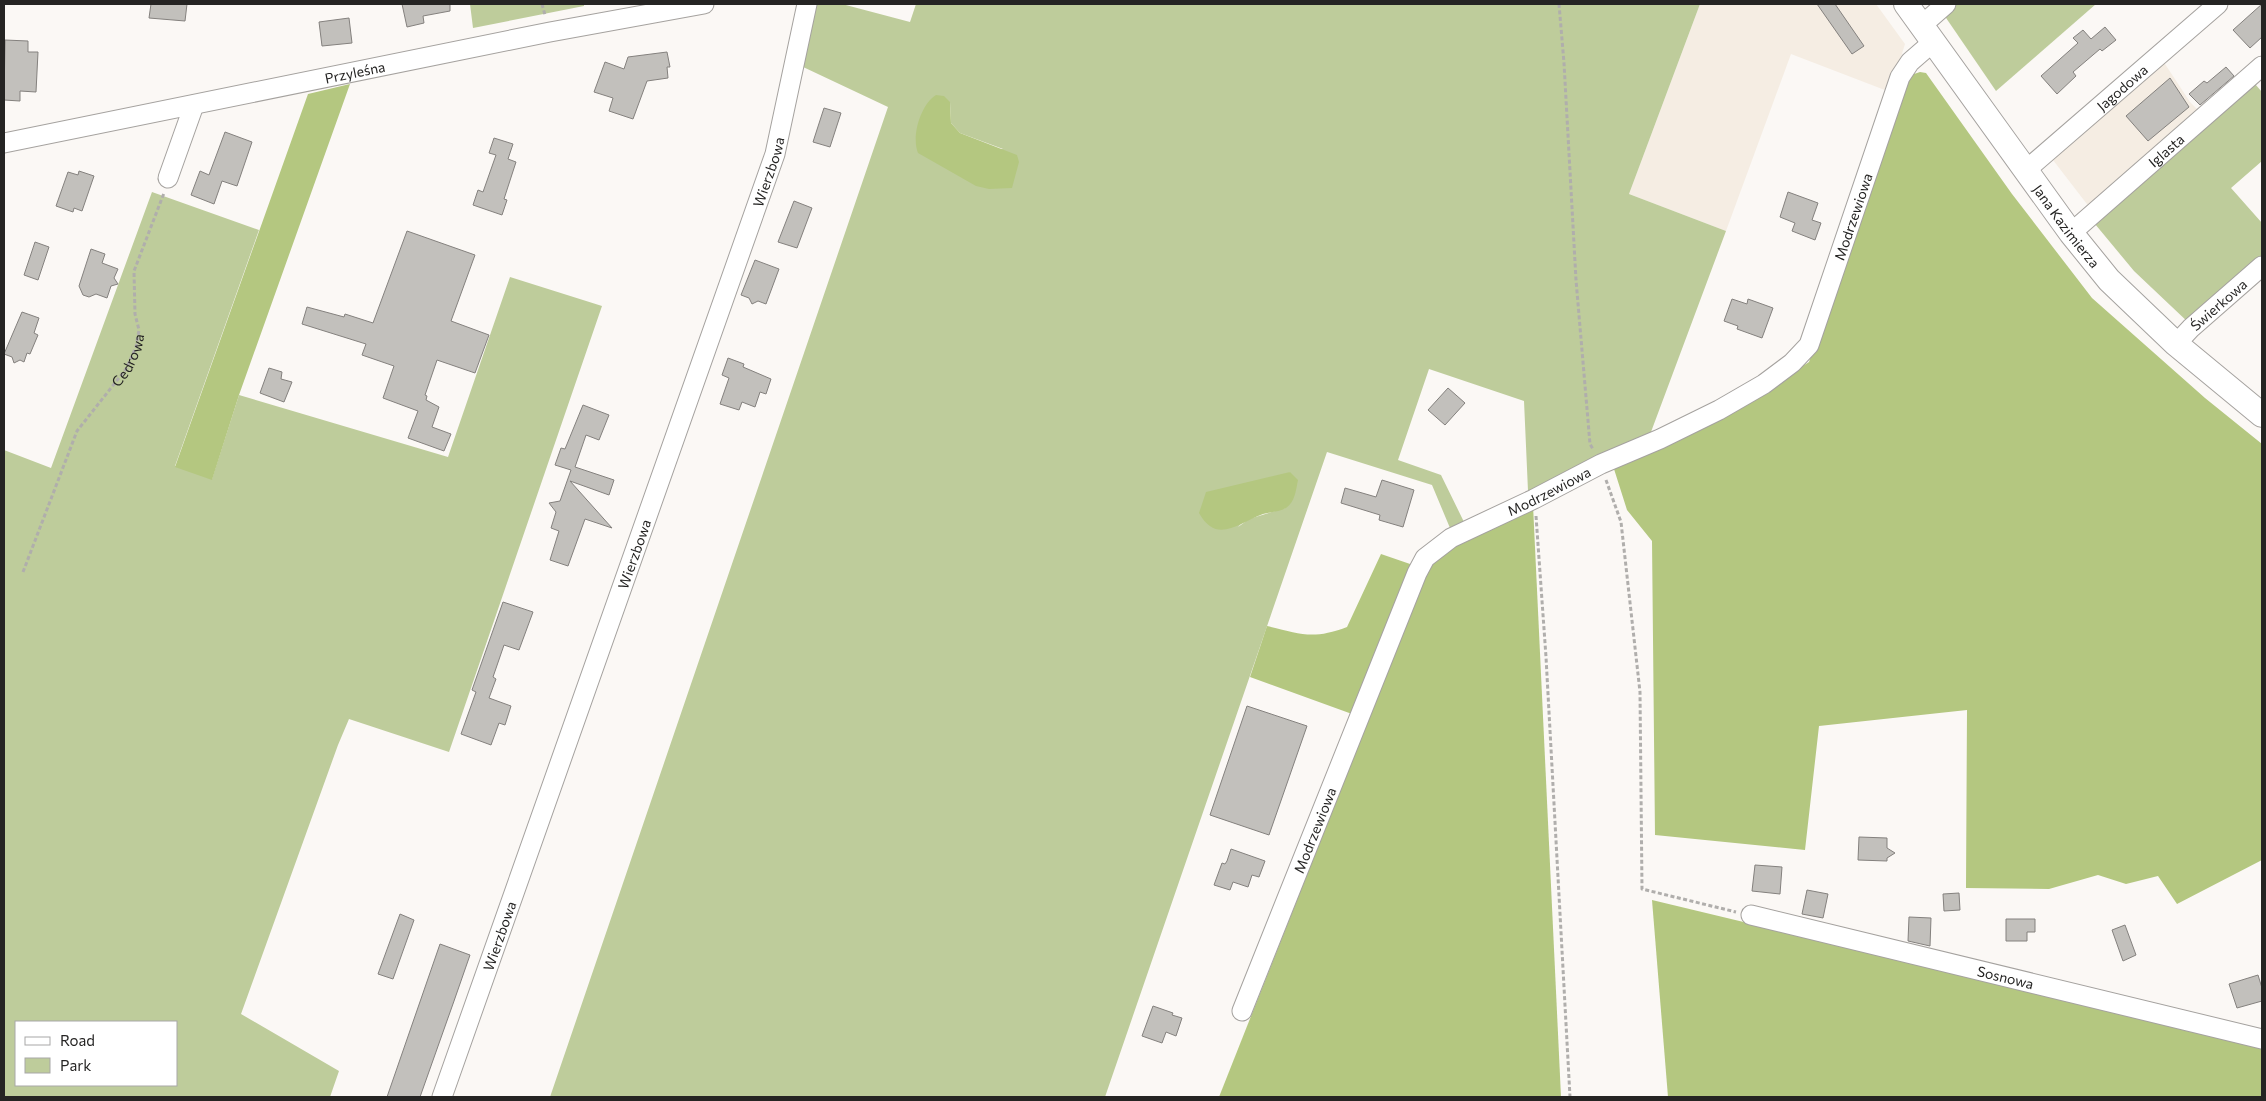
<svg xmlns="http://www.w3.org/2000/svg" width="2266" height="1101" font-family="Commissioner,sans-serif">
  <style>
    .built { fill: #f5ede3 }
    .green { fill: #becc9b; fill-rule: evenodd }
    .forest { fill: #b4c780 }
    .building { fill: #c2c0bc; stroke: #84817e }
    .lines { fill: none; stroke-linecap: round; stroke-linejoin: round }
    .minor-casing { stroke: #a5a29f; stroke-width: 21 }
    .major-casing { stroke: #a5a29f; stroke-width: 26 }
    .path { stroke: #b0aeac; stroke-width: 3; stroke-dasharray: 4 2.5; stroke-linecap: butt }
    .minor { stroke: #fff; stroke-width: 19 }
    .major { stroke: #fff; stroke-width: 24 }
    .labels { text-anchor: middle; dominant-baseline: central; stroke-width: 5; stroke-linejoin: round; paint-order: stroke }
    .street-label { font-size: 14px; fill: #252423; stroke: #fff }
  </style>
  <rect width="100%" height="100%" fill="#fbf8f5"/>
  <!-- built -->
  <g class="built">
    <polygon points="1700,4 1876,4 1905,44 1890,92 1791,54 1726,231 1629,194"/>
    <polygon points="2163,61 2190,102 2200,112 2090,208 2053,160 2057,152"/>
  </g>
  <!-- green -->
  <g class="green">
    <polygon points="470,4 584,4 584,6 473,28"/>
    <path d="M816 4H842L910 22 916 4H1700L1629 194 1726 231 1648 440 1528 491 1524 401 1429 369 1398 460 1441 475 1464 522 1450 528 1432 485 1327 452 1105 1097H550L888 107 801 66ZM950 102 951 123 960 133 1003 149 918 153ZM1290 472 1285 508 1249 519 1238 527Z"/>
    <polygon points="1952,4 2096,4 1996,91 1942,12"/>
    <polygon points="2255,84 2262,92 2262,161 2231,188 2262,223 2262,258 2190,324 2134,271 2095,224"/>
    <path d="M152 192 259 230 175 466 212 479 239 395 448 457 510 277 602 306 449 752 349 719 338 745 241 1014 339 1071 330 1097H4V450L51 468ZM16 1022H176V1085H16Z"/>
  </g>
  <!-- forest -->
  <g class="forest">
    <polygon points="1920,72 1926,73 2012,194 2092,298 2205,398 2262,444 2262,860 2177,904 2158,876 2126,884 2098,875 2049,889 1966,888 1967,710 1819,726 1805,850 1655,835 1652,541 1627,510 1614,469 1726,416 1809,362 1911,75"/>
    <polygon points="350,84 239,395 212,480 175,467 308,94"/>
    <path d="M936 95 944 96 950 102 951 123 960 133 1017 155 1019 162 1012 188 989 189 976 186 918 153C911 136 921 104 936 95Z"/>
    <path d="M1290 472 1298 480C1296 490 1295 502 1286 508 1279 512 1270 512 1263 514 1238 523 1217 545 1199 513L1206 492Z"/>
    <polygon points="1533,505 1561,1097 1219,1097 1434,554"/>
    <path d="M1381 554 1413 565 1352 714 1250 677 1267 626C1300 634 1313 640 1347 627Z"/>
    <polygon points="1652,900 2262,1047 2262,1097 1668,1097"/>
  </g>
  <!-- building -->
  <g class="building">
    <polygon points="151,4 187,4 185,21 149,18"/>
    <polygon points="402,4 450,4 450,11 423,16 424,23 407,27"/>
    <polygon points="1817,4 1835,4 1864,46 1852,54"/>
    <polygon points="2262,4 2262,37 2250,48 2233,30"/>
    <polygon points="349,18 352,43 322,46 319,22"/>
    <polygon points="2105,27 2116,40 2102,51 2100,49 2073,72 2076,76 2057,94 2041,76 2078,43 2073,38 2083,30 2091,39"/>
    <polygon points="5,40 28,41 28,52 38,52 36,92 20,91 20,101 4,100"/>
    <polygon points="667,52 670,67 667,67 668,78 647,81 633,119 609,111 613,98 594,92 605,62 624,69 628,57"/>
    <polygon points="2226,67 2234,76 2200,105 2189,94 2204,81 2207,83"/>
    <polygon points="2170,78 2189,107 2148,141 2126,116"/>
    <polygon points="824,108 841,113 830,147 813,142"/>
    <polygon points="225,132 252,142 237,186 222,181 214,204 191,195 200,171 209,175"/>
    <polygon points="494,138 513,144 508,159 516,162 504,199 507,200 502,215 473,205 478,190 483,192 496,155 489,153"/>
    <polygon points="79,171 94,176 82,211 74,208 73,212 56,206 68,172 78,175"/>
    <polygon points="1788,192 1818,203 1812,220 1821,223 1815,240 1792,231 1795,223 1780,217"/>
    <polygon points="794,201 812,208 797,248 778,242"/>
    <polygon points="407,231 475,255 451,321 489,335 475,373 437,360 425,395 427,396 426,400 439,407 432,427 451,434 444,451 408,438 418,411 383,398 394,366 362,355 366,344 302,324 307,307 344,317 345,314 373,323"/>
    <polygon points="35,242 49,247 38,280 24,275"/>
    <polygon points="91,249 105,254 102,263 118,269 114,278 118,284 111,286 107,298 96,294 89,297 83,295 79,286"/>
    <polygon points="755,260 779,269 766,304 758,301 752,304 749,298 741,295"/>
    <polygon points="1732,299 1747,304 1748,299 1773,308 1762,338 1737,329 1738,326 1724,321"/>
    <polygon points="22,312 39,318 34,333 38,335 30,354 27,353 24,362 20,360 14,363 12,357 4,354"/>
    <polygon points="728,358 744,364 743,367 771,379 766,394 760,392 755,407 742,402 739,410 720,404 729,378 722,375"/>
    <polygon points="269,368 282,372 281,379 292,382 284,402 260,393"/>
    <polygon points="1448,388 1465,403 1445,425 1428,410"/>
    <polygon points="583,405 609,415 599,440 586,435 575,467 614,480 609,495 570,481 612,528 585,519 568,566 550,560 559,531 551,528 556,512 549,503 560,501 571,470 555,465 561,448 565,449"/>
    <polygon points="1382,480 1414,490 1403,527 1379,520 1380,515 1341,503 1345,488 1376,497"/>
    <polygon points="503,602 533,612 519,650 504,645 493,677 496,679 489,698 511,706 505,725 499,723 491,745 461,734 476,692 472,690"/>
    <polygon points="1247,706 1307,726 1269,835 1210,815"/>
    <polygon points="1859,837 1887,838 1887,848 1895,853 1887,858 1887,861 1858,860"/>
    <polygon points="1231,849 1265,861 1259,877 1252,875 1248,887 1233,882 1230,890 1214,885 1222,863 1225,864 1227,861"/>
    <polygon points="1755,865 1782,867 1780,894 1752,891"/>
    <polygon points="1807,890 1828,894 1823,918 1802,914"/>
    <polygon points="1959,893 1960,910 1944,911 1943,894"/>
    <polygon points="400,914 414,920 393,979 378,974"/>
    <polygon points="1909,917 1931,918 1930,946 1908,941"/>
    <polygon points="2006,919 2035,919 2035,932 2027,932 2027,941 2006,941"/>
    <polygon points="2125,925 2136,955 2123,961 2112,930"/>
    <polygon points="440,944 470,955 454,1001 420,1097 387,1097"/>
    <polygon points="2258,975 2262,988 2262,1001 2237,1008 2229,984"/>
    <polygon points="1153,1006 1173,1013 1172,1015 1182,1018 1176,1036 1166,1032 1162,1043 1142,1036"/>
  </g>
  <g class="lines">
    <defs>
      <g id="minor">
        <polyline points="1921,26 1946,4"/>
        <path id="s2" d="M4 143 550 32 704 4"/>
        <path id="s3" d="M2025 171 2218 4"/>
        <polyline points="168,178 194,105"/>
        <path id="s4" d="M2071 233 2262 66"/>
        <path id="s5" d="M2176 344 2191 328 2262 266"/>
        <path id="s6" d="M1751 915 2262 1039"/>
        <path id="s7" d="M1242 1011 1417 573 1425 558 1451 538 1534 499 1601 464 1660 439 1719 410 1764 384 1792 363 1809 345 1900 77 1910 62 1933 42"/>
        <path id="s8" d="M442 1097 775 154 807 4"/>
      </g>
      <g id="major">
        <path id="s9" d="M1906 4 2071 233 2109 280 2176 344 2262 415"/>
      </g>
    </defs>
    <!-- minor casing -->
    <use href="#minor" class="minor-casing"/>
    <!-- major casing -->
    <use href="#major" class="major-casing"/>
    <!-- path -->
    <g class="path">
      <polyline points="542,4 545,15"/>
      <polyline points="1559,4 1564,63 1576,280 1590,444 1593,449"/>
      <polyline points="1606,480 1621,522 1640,692 1642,889 1736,912"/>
      <polyline points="1536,516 1546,657 1570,1097"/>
      <path id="s1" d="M23 572 77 431 126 369 136 347 139 330 135 314 134 271 164 193"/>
    </g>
    <!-- minor -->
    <use href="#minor" class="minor"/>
    <!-- major -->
    <use href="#major" class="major"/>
  </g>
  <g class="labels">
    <!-- street labels -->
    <g class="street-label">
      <text stroke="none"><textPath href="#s2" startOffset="358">Przyleśna</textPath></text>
      <text stroke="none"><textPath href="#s3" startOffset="128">Jagodowa</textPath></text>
      <text stroke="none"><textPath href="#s4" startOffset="126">Iglasta</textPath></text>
      <text stroke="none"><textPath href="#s8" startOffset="981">Wierzbowa</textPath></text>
      <text stroke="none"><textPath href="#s7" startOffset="1066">Modrzewiowa</textPath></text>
      <text stroke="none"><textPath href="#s9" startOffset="274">Jana Kazimierza</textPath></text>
      <text stroke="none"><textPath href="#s5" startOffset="58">Świerkowa</textPath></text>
      <text stroke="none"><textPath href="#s1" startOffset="239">Cedrowa</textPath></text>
      <text stroke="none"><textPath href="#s7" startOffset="630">Modrzewiowa</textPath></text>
      <text stroke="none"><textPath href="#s8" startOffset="576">Wierzbowa</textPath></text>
      <text stroke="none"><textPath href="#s7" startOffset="195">Modrzewiowa</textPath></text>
      <text stroke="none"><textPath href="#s8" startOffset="171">Wierzbowa</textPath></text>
      <text stroke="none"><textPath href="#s6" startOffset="262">Sosnowa</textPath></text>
    </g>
  </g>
  <!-- border -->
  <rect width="2266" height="1101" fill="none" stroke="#252423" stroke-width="10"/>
  <!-- legend -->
  <rect x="15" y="1021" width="162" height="65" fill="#ffffff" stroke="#a8a7a7"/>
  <rect x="25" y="1037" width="25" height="8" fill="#ffffff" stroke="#a8a7a7"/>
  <text x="60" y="1046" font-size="15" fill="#252423">Road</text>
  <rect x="25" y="1058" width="25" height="15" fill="#becc9b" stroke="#a8a7a7"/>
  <text x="60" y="1071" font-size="15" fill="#252423">Park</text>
</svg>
